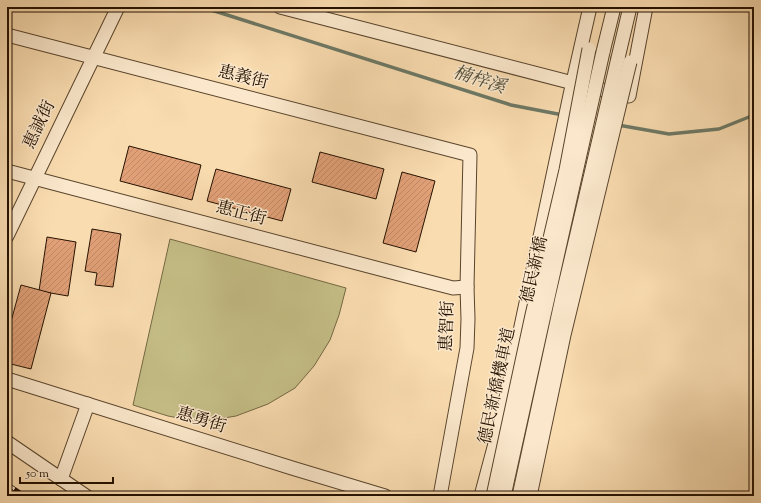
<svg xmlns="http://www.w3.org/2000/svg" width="761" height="503" font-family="'Sorts Mill Goudy','Noto Serif TC',serif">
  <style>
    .pitch { fill: #c5be86; stroke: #746843 }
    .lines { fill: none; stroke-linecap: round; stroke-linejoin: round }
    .stream { stroke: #6d7865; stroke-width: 3.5 }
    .building { fill: url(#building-hatch); stroke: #241100 }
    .minor-casing { stroke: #59442c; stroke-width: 15 }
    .minor { stroke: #fbe8cc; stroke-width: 13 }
    .rail-casing { stroke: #241100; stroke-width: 4.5 }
    .rail { stroke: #fbe8cc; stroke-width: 3; stroke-dasharray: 9; stroke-linecap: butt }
    .minor-bridge-casing { stroke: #59442c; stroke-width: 15; stroke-linecap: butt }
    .minor-bridge { stroke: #fbe8cc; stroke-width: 13 }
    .labels { text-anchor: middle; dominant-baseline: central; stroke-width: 3; stroke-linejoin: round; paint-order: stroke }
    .street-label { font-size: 17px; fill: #241100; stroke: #fbe8cc }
    .water-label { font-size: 18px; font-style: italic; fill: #4f4d3b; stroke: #fbe8cc }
  </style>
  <defs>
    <pattern id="building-hatch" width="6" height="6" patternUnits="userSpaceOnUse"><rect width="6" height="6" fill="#e1a077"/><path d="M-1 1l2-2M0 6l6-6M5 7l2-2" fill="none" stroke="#c18965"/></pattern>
  </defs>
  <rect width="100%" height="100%" fill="#f9dcb0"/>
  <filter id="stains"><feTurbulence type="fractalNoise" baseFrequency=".005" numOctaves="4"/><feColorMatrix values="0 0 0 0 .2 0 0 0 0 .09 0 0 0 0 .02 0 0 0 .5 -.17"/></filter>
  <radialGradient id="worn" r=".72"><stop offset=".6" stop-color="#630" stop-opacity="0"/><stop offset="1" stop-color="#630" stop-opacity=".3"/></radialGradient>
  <!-- pitch -->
  <polygon class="pitch" points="170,239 346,288 339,315 330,340 314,366 295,388 268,404 236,416 200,422 168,416 133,405"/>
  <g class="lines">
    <!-- stream -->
    <g class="stream">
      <polyline points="202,7 511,105 563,115"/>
      <polyline points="618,125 669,134 719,129 754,115"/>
    </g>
  </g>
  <!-- building -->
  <g class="building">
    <polygon points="129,146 201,165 192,200 120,181"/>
    <polygon points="320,152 384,169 376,199 312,182"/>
    <polygon points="216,169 291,189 282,221 207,201"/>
    <polygon points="402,172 435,181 416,252 383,243"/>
    <polygon points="92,229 121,234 113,287 95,285 97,273 85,271"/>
    <polygon points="47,237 76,242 68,296 39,291"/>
    <polygon points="21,285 51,293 31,369 7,363 7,336"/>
  </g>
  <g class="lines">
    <defs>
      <g id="minor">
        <polyline points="280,7 573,83 629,96 646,7"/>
        <polyline points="7,35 470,155 467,287 468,319 467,348 440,496"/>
        <polyline points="603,52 614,7"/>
        <polyline points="618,58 630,7"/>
        <polyline points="7,171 414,278 453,288 467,287"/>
        <polyline points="7,236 118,7"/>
        <polyline points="7,379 292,468 385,496"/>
        <polyline points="7,442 86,496"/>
        <polyline points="61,479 88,404"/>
        <polyline points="481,496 501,421 570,95 590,7"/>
      </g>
    </defs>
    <!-- minor casing -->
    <use href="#minor" class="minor-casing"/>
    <!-- minor -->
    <use href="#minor" class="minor"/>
    <defs>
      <polyline id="rail" points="7,484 25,496"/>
    </defs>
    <!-- rail casing -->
    <use href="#rail" class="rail-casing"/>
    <!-- rail -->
    <use href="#rail" class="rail"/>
    <defs>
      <g id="minor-bridge">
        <polyline points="493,496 532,315 566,170 589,49"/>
        <polyline points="504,496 540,333 603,52"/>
        <polyline points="519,496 562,298 618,58"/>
        <polyline points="530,496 564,335 630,62"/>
      </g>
    </defs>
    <!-- minor-bridge casing -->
    <use href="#minor-bridge" class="minor-bridge-casing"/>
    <!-- minor-bridge -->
    <use href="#minor-bridge" class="minor-bridge"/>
  </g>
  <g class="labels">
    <!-- street labels -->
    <g class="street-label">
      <text transform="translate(243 78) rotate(14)">惠義街</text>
      <text transform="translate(40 125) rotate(-64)">惠誠街</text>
      <text transform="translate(241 214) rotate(15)">惠正街</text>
      <text transform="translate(535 270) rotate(-77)">德民新橋</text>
      <text transform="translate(448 326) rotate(-88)">惠智街</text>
      <text transform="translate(498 386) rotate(-78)">德民新橋機車道</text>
      <text transform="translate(201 421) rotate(17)">惠勇街</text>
    </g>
    <!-- water labels -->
    <g class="water-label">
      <text transform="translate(479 81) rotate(18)">楠梓溪</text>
    </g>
  </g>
  <!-- margin -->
  <rect width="761" height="503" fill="none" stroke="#f9dcb0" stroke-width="24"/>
  <rect x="8" y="8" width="745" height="487" fill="none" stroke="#241100" stroke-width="2"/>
  <rect x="12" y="12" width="737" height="479" fill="none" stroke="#241100"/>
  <!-- scale -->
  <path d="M20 477v6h93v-6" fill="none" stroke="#241100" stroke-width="2"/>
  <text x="26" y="477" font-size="12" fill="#241100" stroke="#fbe8cc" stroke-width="3" paint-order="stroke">50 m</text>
  <rect width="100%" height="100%" filter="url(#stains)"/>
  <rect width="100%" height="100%" fill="url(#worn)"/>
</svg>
